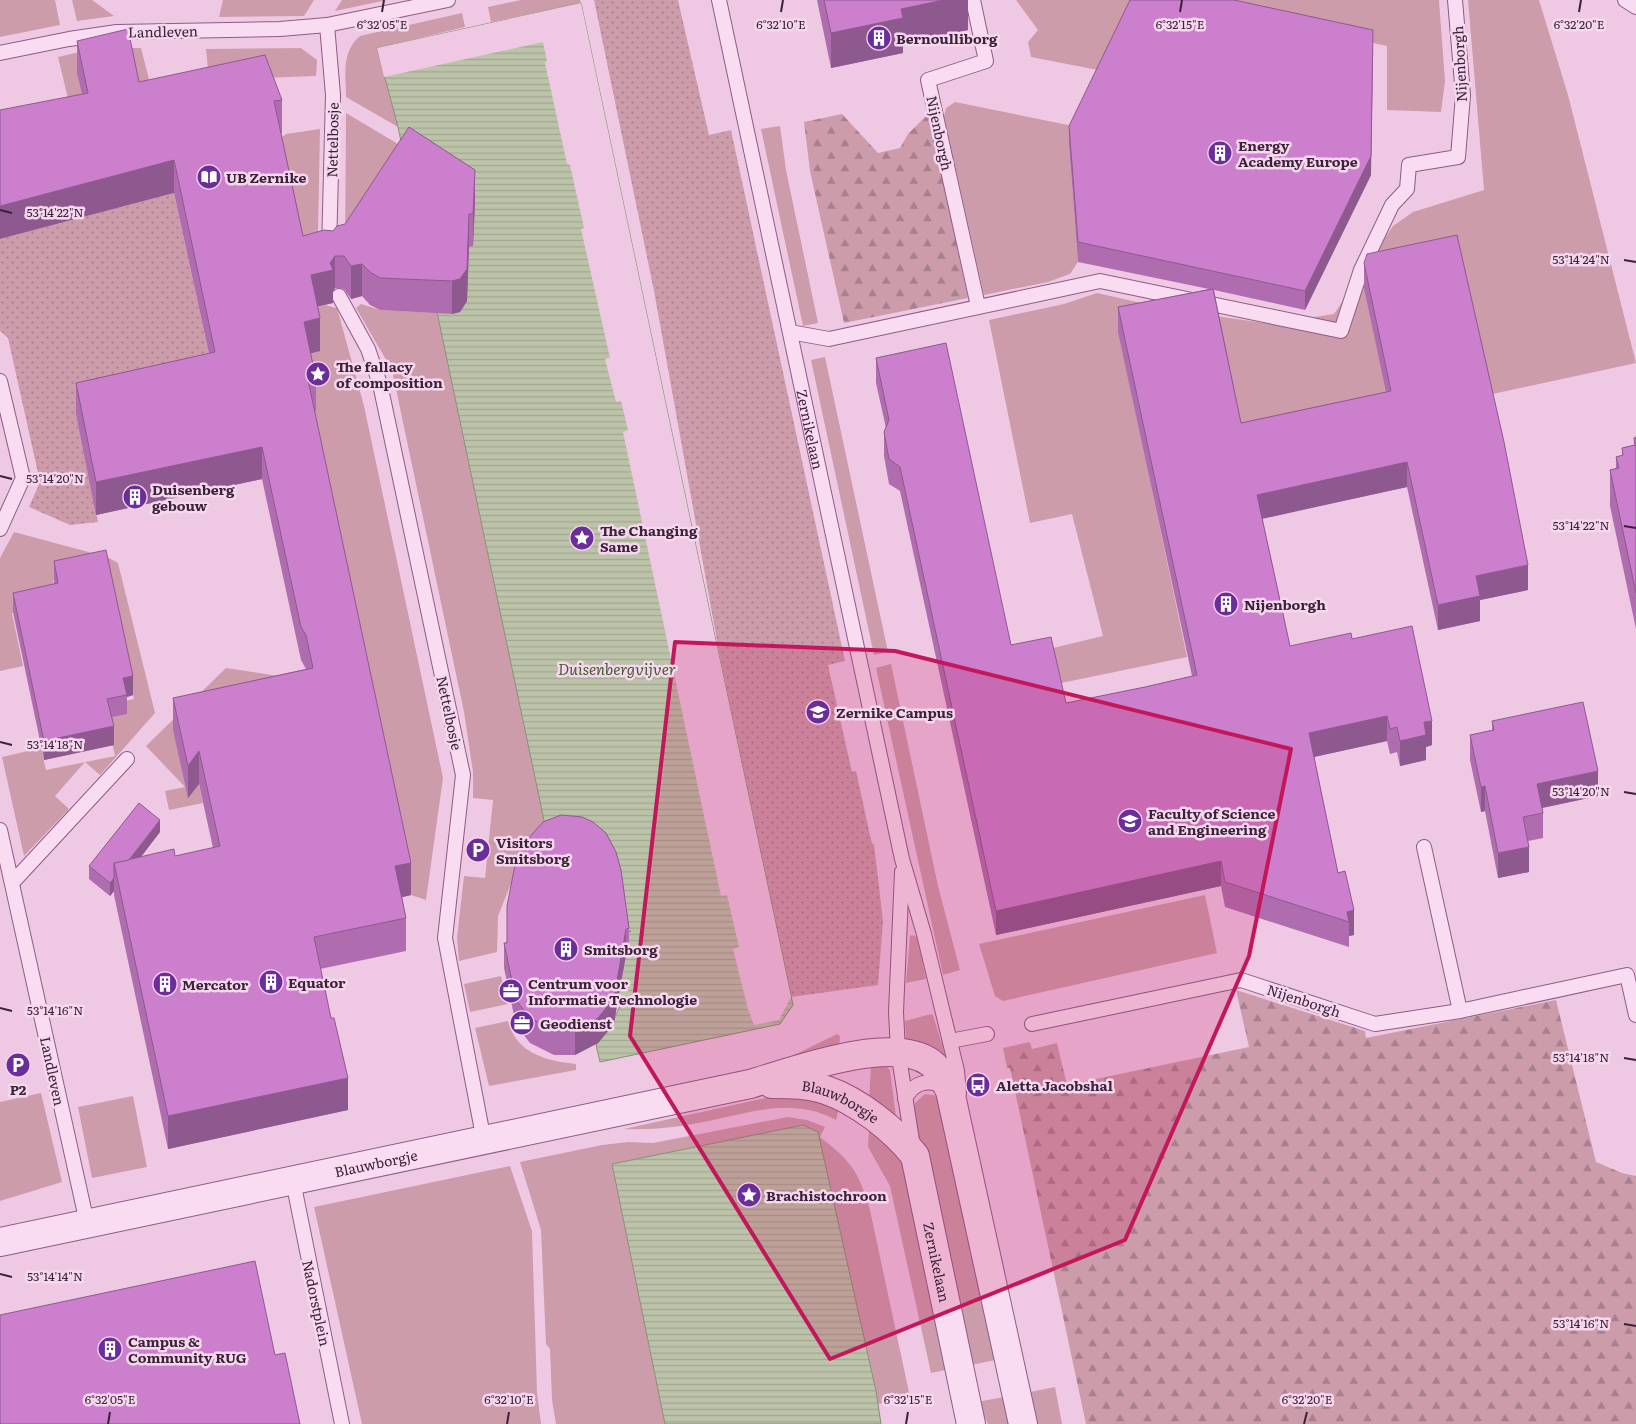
<svg xmlns="http://www.w3.org/2000/svg" width="1636" height="1424" font-family="Literata,serif">
  <style>
    .green { fill: #cd9cab }
    .forest { fill: url(#forest-firs) }
    .park { fill: url(#park-dots) }
    .water { fill: url(#water-rules); stroke: #879270 }
    .pier { fill: #efc9e4 }
    .lines { fill: none; stroke-linecap: round; stroke-linejoin: round }
    .service-casing { stroke: #8b5d86; stroke-width: 16 }
    .tertiary-casing { stroke: #8b5d86; stroke-width: 30 }
    .service { stroke: #f9dcf1; stroke-width: 14 }
    .tertiary { stroke: #f9dcf1; stroke-width: 28 }
    .wall { fill: #af6daf }
    .shaded-wall { fill: #8e598f }
    .building { fill: #cb7fcc; stroke: #8e598f }
    .marked { fill: #c2185b; fill-opacity: 0.2; stroke: #c2185b; stroke-width: 4; stroke-linejoin: round }
    .ticks { fill: none; stroke: #3c213a; stroke-width: 2 }
    .labels { text-anchor: middle; dominant-baseline: central; stroke-width: 5; stroke-linejoin: round; paint-order: stroke }
    .street-label { font-size: 14px; fill: #3c213a; stroke: #f6d8ee }
    .poi-label { font-size: 14px; font-weight: bold; fill: #3c213a; stroke: #f6d8ee; text-anchor: start }
    .water-label { font-size: 15px; font-style: italic; fill: #455b30; stroke: #f6d8ee }
    .ticks-label { font-size: 12px; text-anchor: middle; fill: #3c213a; stroke: #f6d8ee; stroke-width: 5; stroke-linejoin: round; paint-order: stroke }
  </style>
  <defs>
    <pattern id="forest-firs" width="22" height="20" patternUnits="userSpaceOnUse" patternTransform="scale(1.25)"><rect width="22" height="20" fill="#cd9cab"/><path d="M5 1l3.5 6h-7zM16 11l3.5 6h-7z" fill="#a87f8c"/></pattern>
    <pattern id="park-dots" width="8" height="8" patternUnits="userSpaceOnUse" patternTransform="scale(1.25)"><rect width="8" height="8" fill="#cd9cab"/><path d="M2 2h.1M6 6h.1" fill="none" stroke="#a87f8c" stroke-width="1.8" stroke-linecap="round"/></pattern>
    <pattern id="water-rules" width="6" height="5" patternUnits="userSpaceOnUse" patternTransform="scale(1.25)"><rect width="6" height="5" fill="#bcc3a9"/><path d="M0 2.5h6" fill="none" stroke="#a2a792"/></pattern>
  </defs>
  <rect width="100%" height="100%" fill="#efc9e4"/>
  <!-- green -->
  <g class="green">
    <polygon points="0,0 55,0 60,25 0,37"/>
    <polygon points="72,0 92,0 114,16 77,21"/>
    <polygon points="223,0 314,0 304,16 219,17"/>
    <polygon points="342,0 387,0 335,11"/>
    <polygon points="521,0 580,0 581,3 491,22 488,7"/>
    <polygon points="1016,0 1132,0 1103,71 1031,57 1028,42 1038,30"/>
    <polygon points="1174,0 1439,0 1445,81 1441,112 1387,110 1387,46"/>
    <polygon points="1468,0 1539,0 1568,95 1636,363 1242,448 1119,333 1187,657 1042,687 1036,652 1103,636 1072,514 1030,523 989,320 1064,304 1097,293 1168,309 1271,324 1334,314 1393,226 1413,212 1484,190"/>
    <path d="M462 13 465 27 377 48 398 127 346 97C346 75 341 52 360 36Z"/>
    <polygon points="97,48 141,48 157,111 88,125 71,111 58,57"/>
    <polygon points="301,48 317,60 316,76 209,80 206,49"/>
    <polygon points="955,102 1078,127 1069,145 1078,262 1070,274 1048,282 984,295 944,116 946,108"/>
    <polygon points="346,113 403,147 345,257"/>
    <polygon points="780,126 786,170 818,323 803,326 761,129"/>
    <polygon points="320,129 318,235 300,240 279,139 286,134"/>
    <polygon points="361,304 380,310 437,313 549,844 520,861 498,916 497,952 459,961 457,938 464,876 485,878 493,800 473,798 473,772 464,712 392,370 356,308"/>
    <polygon points="325,305 337,308 364,406 443,778 426,900 411,895 307,410 304,355 311,308"/>
    <polygon points="825,357 888,652 874,655 811,360"/>
    <polygon points="14,532 107,557 118,563 155,713 100,775 85,762 55,796 69,809 24,856 2,757 41,748 46,770 115,756 104,706 134,699 106,569 53,580 58,603 12,613 23,666 0,671 0,558"/>
    <polygon points="891,664 938,886 960,970 943,975 876,668"/>
    <polygon points="226,668 285,677 186,787 199,785 203,803 169,810 165,791 185,787 146,746"/>
    <polygon points="1205,895 1217,953 1003,1001 995,996 979,944"/>
    <polygon points="912,935 917,937 926,979 906,983 910,936"/>
    <polygon points="501,976 508,1004 470,1012 464,984"/>
    <polygon points="931,1014 933,1015 945,1054 941,1058 906,1041 905,1021"/>
    <path d="M508 1021C516 1053 546 1061 576 1064V1070L489 1086 475 1028Z"/>
    <polygon points="837,1034 840,1036 839,1050 792,1062 790,1057"/>
    <polygon points="871,1065 887,1067 890,1070 896,1117 869,1102"/>
    <polygon points="41,1093 62,1182 0,1201 0,1102"/>
    <polygon points="925,1094 939,1096 1000,1359 967,1366 914,1113 915,1103"/>
    <path d="M779 1095H797L839 1108 836 1120C792 1097 754 1112 709 1121 680 1127 653 1130 624 1129Z"/>
    <polygon points="133,1096 147,1167 92,1178 78,1107"/>
    <path d="M788 1117 807 1120 825 1127 820 1137C852 1162 859 1172 870 1210L910 1397 878 1404 818 1132 612 1164 665 1424H556L552 1400 550 1349 546 1344 541 1230 520 1162 602 1145 628 1142 653 1143Z"/>
    <polygon points="869,1129 895,1152 905,1165 950,1369 931,1373 890,1186 868,1147"/>
    <polygon points="510,1166 532,1231 537,1392 541,1424 362,1424 314,1207"/>
    <polygon points="1055,1387 1062,1424 1032,1424 1025,1393"/>
    <polygon points="1009,1396 1014,1424 988,1424 977,1402"/>
  </g>
  <!-- forest -->
  <g class="forest">
    <polygon points="842,114 878,153 900,148 908,134 928,114 968,298 844,323 810,171 804,122"/>
    <polygon points="1236,990 1365,1031 1366,1038 1556,1000 1596,1162 1622,1173 1636,1176 1636,1424 1086,1424 1010,1068 1007,1068 1003,1048 1030,1042 1032,1049 1057,1043 1067,1085 1249,1047"/>
  </g>
  <!-- park -->
  <g class="park">
    <polygon points="594,0 678,0 709,135 731,130 845,661 828,665 852,772 856,771 872,844 874,844 883,921 878,985 791,997 719,652 654,291"/>
    <polygon points="174,193 216,387 76,415 98,522 70,525 29,507 40,482 8,338 0,331 0,239"/>
  </g>
  <!-- water -->
  <g class="water">
    <polygon points="581,3 793,1005 780,1024 600,1062 596,1045 609,1030 620,1006 615,1007 626,954 631,951 627,951 623,935 631,931 626,932 549,844 398,127 377,48"/>
    <polygon points="803,1125 818,1132 876,1391 881,1424 665,1424 612,1164"/>
  </g>
  <!-- pier -->
  <polygon class="pier" points="581,3 791,997 779,1020 754,1025 748,1009 733,949 739,947 727,895 721,896 623,432 628,430 621,401 616,402 605,359 610,358 581,229 584,228 570,165 567,164 545,63 547,61 543,42 384,77 377,48"/>
  <g class="lines">
    <defs>
      <g id="service">
        <path id="s1" d="M719 0 902 859 924 934 957 1071 959 1093"/>
        <polyline points="973,0 986,61 928,80 978,306"/>
        <polyline points="1625,0 1636,7"/>
        <polyline points="327,25 333,95 329,249"/>
        <polyline points="0,53 69,39 117,32 280,29 327,25 448,0"/>
        <polyline points="339,296 368,349 380,384 463,775 445,938 484,1141"/>
        <polyline points="790,332 829,339 1100,281 1341,331 1361,270 1392,205 1407,189 1409,165 1458,157 1463,95 1455,0"/>
        <polyline points="0,381 23,478 0,529"/>
        <polyline points="0,830 87,1223"/>
        <polyline points="1424,847 1460,1011 1627,975 1636,1015"/>
        <polyline points="902,872 896,1012 898,1051 913,1147"/>
        <polyline points="12,883 127,759"/>
        <polyline points="1032,1024 1241,980 1375,1024 1460,1011"/>
        <polyline points="950,1041 987,1034"/>
        <path d="M905 1099C913 1082 929 1078 945 1088"/>
        <polyline points="293,1181 342,1424"/>
      </g>
      <g id="tertiary">
        <path id="s2" d="M772 1084C790 1084 809 1084 826 1090 858 1101 895 1130 915 1156L971 1424"/>
        <path id="s3" d="M0 1242 750 1084C794 1071 892 1034 931 1063 940 1070 945 1081 950 1091L1023 1424"/>
      </g>
    </defs>
    <!-- service casing -->
    <use href="#service" class="service-casing"/>
    <!-- tertiary casing -->
    <use href="#tertiary" class="tertiary-casing"/>
    <!-- service -->
    <use href="#service" class="service"/>
    <!-- tertiary -->
    <use href="#tertiary" class="tertiary"/>
  </g>
  <!-- wall -->
  <g class="wall">
    <polygon points="817,0 968,0 968,30 903,44 903,53 831,68"/>
    <polygon points="77,41 139,82 282,100 282,133 281,133 303,236 333,231 475,202 473,246 469,247 467,301 460,312 452,314 380,310 370,305 362,296 351,299 344,289 335,288 333,292 333,303 318,306 320,351 310,353 316,379 316,411 314,411 411,895 402,897 406,918 406,951 320,969 348,1110 168,1149 114,895 114,891 110,896 89,879 89,866 160,832 141,857 175,856 213,848 199,784 188,798 173,730 173,698 306,669 301,660 262,479 96,515 76,415 76,383 209,354 174,193 82,94 77,73"/>
    <polygon points="1069,126 1371,175 1305,310 1214,290 1241,423 1386,392 1364,288 1364,263 1528,590 1480,600 1480,621 1438,630 1407,487 1262,518 1290,646 1352,639 1432,745 1426,747 1426,760 1400,766 1397,752 1390,754 1387,741 1314,757 1338,873 1354,935 1349,936 1349,947 1225,907 1221,886 996,935 900,491 889,484 884,456 884,432 886,428 876,383 876,358 1011,645 1066,703 1145,687 1192,676 1118,332 1118,307 1209,289 1078,262 1069,145"/>
    <polygon points="1636,437 1636,629 1610,506 1610,470 1616,468 1616,457 1622,455 1622,448 1634,445 1634,438"/>
    <polygon points="54,561 133,695 127,697 127,714 112,717 114,745 44,760 13,612 13,593 54,584"/>
    <polygon points="1492,721 1598,796 1542,808 1543,813 1543,838 1528,841 1529,872 1498,878 1485,811 1481,812 1470,760 1470,735 1492,730"/>
    <polygon points="629,928 629,953 626,954 614,1023 598,1043 575,1055 554,1055 530,1043 516,1025 504,968 504,943"/>
  </g>
  <!-- shaded-wall -->
  <g class="shaded-wall">
    <polygon points="944,0 968,0 968,30 903,44 903,53 831,68 831,33 901,9"/>
    <polygon points="1373,49 1371,175 1305,310 1305,291"/>
    <polygon points="174,160 174,193 0,239 0,206"/>
    <polygon points="475,170 475,202 473,246 473,214"/>
    <polygon points="469,214 469,247 467,301 460,312 452,314 452,281"/>
    <polygon points="335,256 335,288 333,292 333,303 311,308 311,275 330,263"/>
    <polygon points="362,264 362,296 351,299 351,266"/>
    <polygon points="320,318 320,351 304,355 304,322"/>
    <polygon points="262,447 262,479 96,515 96,482"/>
    <polygon points="1407,462 1407,487 1257,520 1257,495"/>
    <polygon points="1528,565 1528,590 1480,600 1480,621 1438,630 1438,605 1476,576"/>
    <polygon points="133,676 133,695 127,697 123,678"/>
    <polygon points="1387,716 1387,741 1309,758 1309,733"/>
    <polygon points="1432,721 1432,745 1426,747 1426,760 1400,766 1400,741 1424,722"/>
    <polygon points="114,726 114,745 44,760 44,741"/>
    <polygon points="199,751 199,784 188,798 188,766"/>
    <polygon points="1598,771 1598,796 1537,809 1537,784"/>
    <polygon points="1485,786 1485,811 1481,812 1481,787"/>
    <polygon points="160,820 160,832 119,885 117,875"/>
    <polygon points="1529,847 1529,872 1498,878 1498,853"/>
    <polygon points="1221,861 1221,886 996,935 996,911"/>
    <polygon points="411,863 411,895 395,899 395,866"/>
    <polygon points="114,878 114,891 110,896 110,883"/>
    <polygon points="1354,910 1354,935 1349,936 1349,922 1347,912"/>
    <polygon points="626,929 626,954 614,1023 598,1043 575,1055 575,1030"/>
    <polygon points="348,1078 348,1110 168,1149 168,1116"/>
  </g>
  <!-- building -->
  <g class="building">
    <polygon points="824,0 944,0 901,9 903,18 831,33"/>
    <polygon points="1130,0 1234,0 1373,30 1371,156 1305,291 1078,242 1069,126"/>
    <polygon points="128,29 139,82 265,55 282,100 274,101 303,236 324,230 333,231 337,226 345,224 409,127 475,170 473,214 469,214 467,269 460,279 452,281 380,278 370,272 362,264 351,266 344,256 335,256 330,263 333,270 311,275 320,318 304,322 316,379 308,380 411,863 395,866 406,918 314,937 331,1018 334,1018 348,1078 168,1116 114,863 174,849 175,856 220,846 199,751 188,766 173,698 313,668 306,635 301,627 262,447 96,482 76,383 215,352 174,160 0,206 0,110 88,93 77,41"/>
    <polygon points="1457,235 1504,442 1528,565 1476,576 1480,596 1438,605 1407,462 1257,495 1290,646 1351,633 1352,639 1412,626 1432,721 1424,722 1426,735 1400,741 1397,727 1390,729 1387,716 1309,733 1338,873 1345,871 1354,910 1347,912 1349,922 1225,882 1221,861 996,911 900,467 889,459 884,432 889,420 876,358 946,343 1011,645 1051,637 1066,703 1145,687 1197,675 1118,307 1213,289 1241,423 1391,391 1364,263 1367,254"/>
    <polygon points="1636,437 1636,593 1610,470 1619,468 1616,457 1623,455 1622,448 1635,445 1634,438"/>
    <polygon points="106,550 133,676 123,678 127,695 107,699 114,726 44,741 13,593 58,583 54,561"/>
    <polygon points="1583,702 1598,771 1537,784 1543,813 1523,817 1529,847 1498,853 1485,786 1481,787 1470,735 1494,730 1492,721"/>
    <polygon points="139,803 160,820 129,860 114,863 114,878 110,883 89,866"/>
    <polygon points="561,815 582,817 593,822 606,833 616,852 621,870 629,928 626,929 614,998 598,1018 575,1030 554,1030 530,1018 516,1000 504,943 507,943 507,906 515,865 526,841 543,822"/>
    <polygon points="255,1261 275,1355 285,1353 300,1424 0,1424 0,1315"/>
  </g>
  <!-- marked area -->
  <path class="marked" d="M675 642 895 651 1291 749 1249 956 1125 1240 830 1359 630 1036Z"/>
  <!-- ticks -->
  <path class="ticks" d="M382 12 384 0M781 12 783 0M1180 12 1182 0M1579 12 1581 0M0 210 12 213M1624 260 1636 262M0 476 12 479M1624 526 1636 528M0 742 12 745M1624 792 1636 794M0 1008 12 1011M1624 1058 1636 1060M0 1274 12 1277M1624 1324 1636 1326M108 1424 110 1412M507 1424 509 1412M906 1424 908 1412M1304 1424 1307 1412"/>
  <!-- icons -->
  <defs>
    <symbol id="building-disc" viewBox="-11 -11 22 22"><circle r="9.5" fill="#6b2d9a" stroke="#f6d8ee"/><path d="M-4-6H4V6H1V3H-1V6H-4ZM-2.5-4.3h1.7v1.8h-1.7ZM.8-4.3h1.7v1.8H.8ZM-2.5-1h1.7V.8h-1.7ZM.8-1h1.7V.8H.8Z" fill="#fff"/></symbol>
    <symbol id="library-disc" viewBox="-11 -11 22 22"><circle r="9.5" fill="#6b2d9a" stroke="#f6d8ee"/><path d="M-6-4Q-3-5.5-.7-3.5V5Q-3 3-6 4ZM6-4Q3-5.5 .7-3.5V5Q3 3 6 4Z" fill="#fff"/></symbol>
    <symbol id="sight-disc" viewBox="-11 -11 22 22"><circle r="9.5" fill="#6b2d9a" stroke="#f6d8ee"/><path d="M0-6L1.8-2.2L6-1.7L2.9 1.2L3.7 5.4L0 3.3L-3.7 5.4L-2.9 1.2L-6-1.7L-1.8-2.2Z" fill="#fff"/></symbol>
    <symbol id="university-disc" viewBox="-11 -11 22 22"><circle r="9.5" fill="#6b2d9a" stroke="#f6d8ee"/><path d="M0-5L7-2L0 1L-7-2ZM-4 1L0 2.5L4 1V4Q0 6-4 4Z" fill="#fff"/></symbol>
    <symbol id="parking-disc" viewBox="-11 -11 22 22"><circle r="9.5" fill="#6b2d9a" stroke="#f6d8ee"/><path d="M-3.5-5.5H1a3.5 3.5 0 0 1 0 7H-1V5.5H-3.5ZM-1-3.4V-.6H.8a1.4 1.4 0 0 0 0-2.8Z" fill="#fff"/></symbol>
    <symbol id="office-disc" viewBox="-11 -11 22 22"><circle r="9.5" fill="#6b2d9a" stroke="#f6d8ee"/><path d="M-6-3h4V-5.5h4V-3h4V5H-6ZM-1-4.5V-3h2v-1.5ZM-6 0V1H6V0Z" fill="#fff"/></symbol>
    <symbol id="bus-disc" viewBox="-11 -11 22 22"><circle r="9.5" fill="#6b2d9a" stroke="#f6d8ee"/><path d="M-5-6H5V4H4V6H2V4H-2V6H-4V4H-5ZM-3.5-4V0h7V-4ZM-3.5 1.2v1.5H-2V1.2ZM2 1.2v1.5H3.5V1.2Z" fill="#fff"/></symbol>
  </defs>
  <g fill-rule="evenodd">
    <use href="#building-disc" x="865" y="24" width="28" height="28"/>
    <use href="#building-disc" x="1206" y="139" width="28" height="28"/>
    <use href="#library-disc" x="195" y="163" width="28" height="28"/>
    <use href="#sight-disc" x="304" y="360" width="28" height="28"/>
    <use href="#building-disc" x="121" y="483" width="28" height="28"/>
    <use href="#sight-disc" x="568" y="524" width="28" height="28"/>
    <use href="#building-disc" x="1212" y="590" width="28" height="28"/>
    <use href="#university-disc" x="804" y="698" width="28" height="28"/>
    <use href="#university-disc" x="1116" y="807" width="28" height="28"/>
    <use href="#parking-disc" x="464" y="836" width="28" height="28"/>
    <use href="#building-disc" x="552" y="935" width="28" height="28"/>
    <use href="#building-disc" x="257" y="968" width="28" height="28"/>
    <use href="#building-disc" x="151" y="970" width="28" height="28"/>
    <use href="#office-disc" x="497" y="977" width="28" height="28"/>
    <use href="#office-disc" x="508" y="1009" width="28" height="28"/>
    <use href="#parking-disc" x="4" y="1051" width="28" height="28"/>
    <use href="#bus-disc" x="964" y="1071" width="28" height="28"/>
    <use href="#sight-disc" x="735" y="1181" width="28" height="28"/>
    <use href="#building-disc" x="96" y="1335" width="28" height="28"/>
  </g>
  <g class="labels">
    <!-- street labels -->
    <g class="street-label">
      <text transform="translate(163 31) rotate(-1)">Landleven</text>
      <text transform="translate(1459 64) rotate(-93)">Nijenborgh</text>
      <text transform="translate(940 133) rotate(78)">Nijenborgh</text>
      <text transform="translate(332 140) rotate(-89)">Nettelbosje</text>
      <text stroke="none"><textPath href="#s1" startOffset="439">Zernikelaan</textPath></text>
      <text transform="translate(450 713) rotate(78)">Nettelbosje</text>
      <text transform="translate(1304 1000) rotate(18)">Nijenborgh</text>
      <text transform="translate(53 1071) rotate(78)">Landleven</text>
      <text stroke="none"><textPath href="#s2" startOffset="72">Blauwborgje</textPath></text>
      <text stroke="none"><textPath href="#s3" startOffset="384">Blauwborgje</textPath></text>
      <text stroke="none"><textPath href="#s2" startOffset="275">Zernikelaan</textPath></text>
      <text transform="translate(317 1303) rotate(78)">Nadorstplein</text>
    </g>
    <!-- poi labels -->
    <g class="poi-label">
      <text x="896" y="38">Bernoulliborg</text>
      <text x="1238" y="145">Energy<tspan x="1238" dy="16">Academy Europe</tspan></text>
      <text x="226" y="177">UB Zernike</text>
      <text x="336" y="366">The fallacy<tspan x="336" dy="16">of composition</tspan></text>
      <text x="152" y="489">Duisenberg<tspan x="152" dy="16">gebouw</tspan></text>
      <text x="600" y="530">The Changing<tspan x="600" dy="16">Same</tspan></text>
      <text x="1244" y="604">Nijenborgh</text>
      <text x="836" y="712">Zernike Campus</text>
      <text x="1148" y="813">Faculty of Science<tspan x="1148" dy="16">and Engineering</tspan></text>
      <text x="496" y="842">Visitors<tspan x="496" dy="16">Smitsborg</tspan></text>
      <text x="584" y="949">Smitsborg</text>
      <text x="288" y="982">Equator</text>
      <text x="528" y="983">Centrum voor<tspan x="528" dy="16">Informatie Technologie</tspan></text>
      <text x="182" y="984">Mercator</text>
      <text x="540" y="1023">Geodienst</text>
      <text x="996" y="1085">Aletta Jacobshal</text>
      <text x="18" y="1089" text-anchor="middle">P2</text>
      <text x="766" y="1195">Brachistochroon</text>
      <text x="128" y="1341">Campus &amp;<tspan x="128" dy="16">Community RUG</tspan></text>
    </g>
    <!-- water labels -->
    <g class="water-label">
      <text x="617" y="668">Duisenbergvijver</text>
    </g>
  </g>
  <g class="ticks-label">
    <text x="382" y="29">6°32'05"E</text>
    <text x="781" y="29">6°32'10"E</text>
    <text x="1180" y="29">6°32'15"E</text>
    <text x="1579" y="29">6°32'20"E</text>
    <text x="55" y="217">53°14'22"N</text>
    <text x="1581" y="264">53°14'24"N</text>
    <text x="55" y="483">53°14'20"N</text>
    <text x="1581" y="530">53°14'22"N</text>
    <text x="55" y="749">53°14'18"N</text>
    <text x="1581" y="796">53°14'20"N</text>
    <text x="55" y="1015">53°14'16"N</text>
    <text x="1581" y="1062">53°14'18"N</text>
    <text x="55" y="1281">53°14'14"N</text>
    <text x="1581" y="1328">53°14'16"N</text>
    <text x="110" y="1404">6°32'05"E</text>
    <text x="509" y="1404">6°32'10"E</text>
    <text x="908" y="1404">6°32'15"E</text>
    <text x="1307" y="1404">6°32'20"E</text>
  </g>
</svg>
